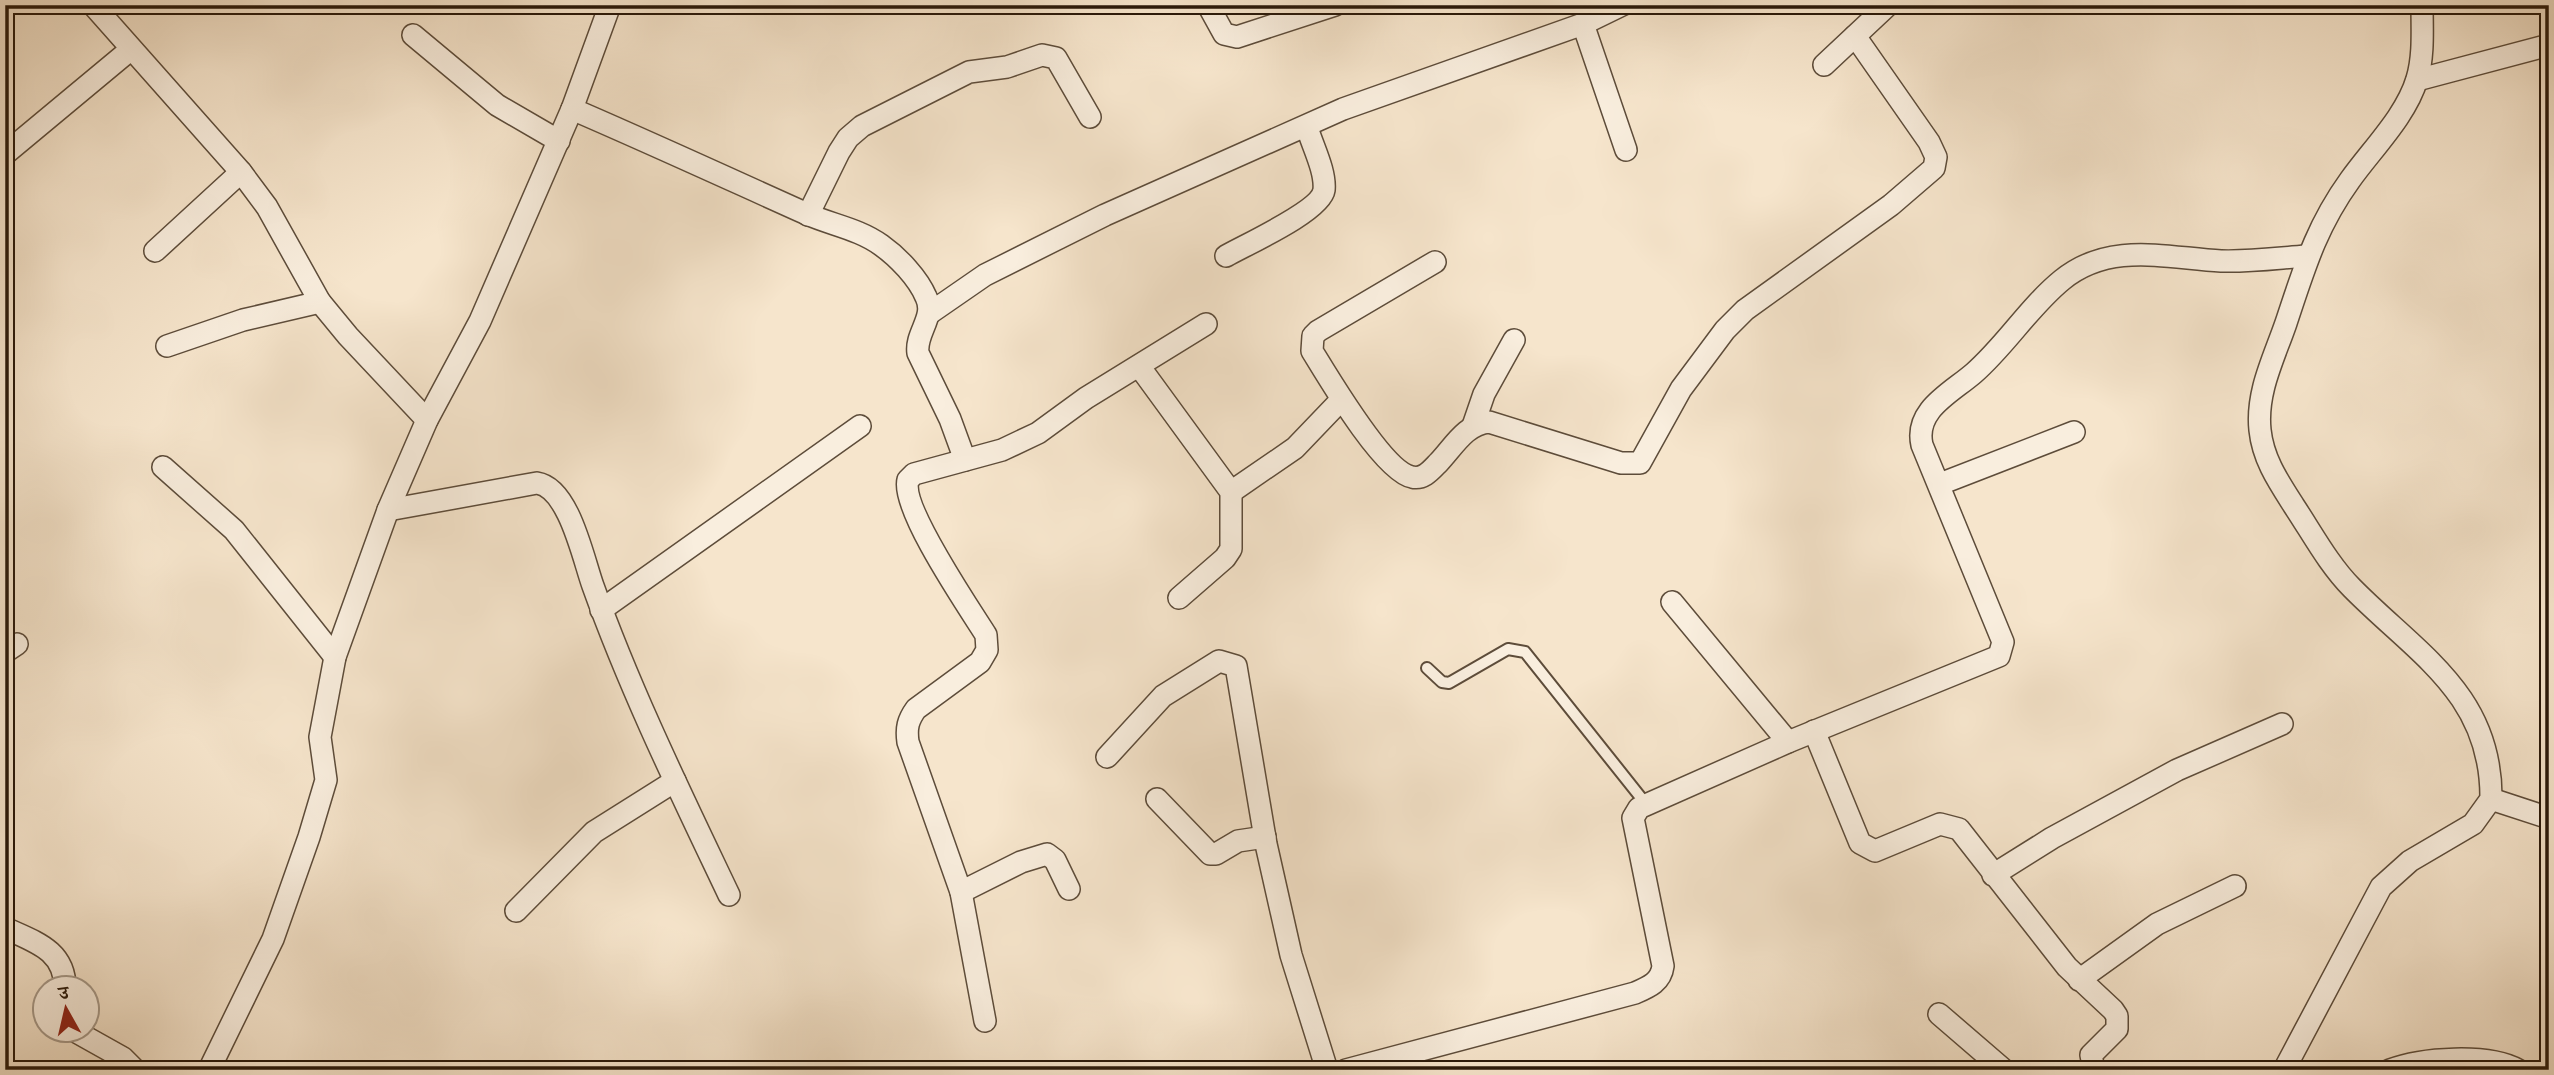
<svg xmlns="http://www.w3.org/2000/svg" width="2554" height="1075" font-family="'IM FELL Double Pica','Noto Serif Devanagari',serif">
  <style>
    .lines { fill: none; stroke-linecap: round; stroke-linejoin: round }
    .lane-casing { stroke: #5d4c3a; stroke-width: 14 }
    .street-casing { stroke: #5d4c3a; stroke-width: 24 }
    .lane { stroke: #f9eede; stroke-width: 10 }
    .street { stroke: #f9eede; stroke-width: 21 }
  </style>
  <rect width="100%" height="100%" fill="#f6e5cc"/>
  <filter id="stains"><feTurbulence type="fractalNoise" baseFrequency=".00286" numOctaves="4"/><feColorMatrix values="0 0 0 0 .2 0 0 0 0 .09 0 0 0 0 .02 0 0 0 .5 -.17"/></filter>
  <radialGradient id="worn" r=".72"><stop offset=".6" stop-color="#630" stop-opacity="0"/><stop offset="1" stop-color="#630" stop-opacity=".3"/></radialGradient>
  <g class="lines">
    <defs>
      <polyline id="lane" points="1427,668 1442,682 1449,683 1508,649 1525,652 1646,804"/>
      <g id="street">
        <polyline points="93,5 241,172 267,207 320,302 348,336 427,420"/>
        <polyline points="1208,5 1224,34 1237,37 1335,5"/>
        <polyline points="1583,24 1626,150"/>
        <polyline points="413,35 497,105 559,141"/>
        <polyline points="1824,65 1888,5"/>
        <polyline points="2417,80 2549,45"/>
        <path d="M572 109C651 143 729 179 807 214 832 225 859 229 881 245 898 257 918 278 926 297 936 317 915 333 918 353L950 419 965 460"/>
        <polyline points="5,154 130,50"/>
        <polyline points="808,215 839,152 848,138 862,126 969,72 1007,67 1042,55 1056,58 1090,117"/>
        <polyline points="155,251 241,172"/>
        <path d="M1226 256C1245 245 1321 211 1324 190 1326 171 1312 145 1307 127"/>
        <path d="M1435 262 1318 331 1313 336 1312 351C1328 377 1384 472 1412 477 1424 480 1432 469 1439 462 1454 446 1466 424 1489 422L1621 463H1640L1681 389 1725 330 1745 310 1891 205 1934 168 1936 157 1929 142 1855 36"/>
        <polyline points="930,313 985,275 1105,215 1343,109 1583,24 1622,5"/>
        <polyline points="167,346 243,320 320,302"/>
        <polyline points="1139,366 1231,492 1231,549 1225,558 1179,598"/>
        <polyline points="1473,426 1484,394 1514,340"/>
        <polyline points="163,467 234,530 335,657"/>
        <polyline points="1940,484 2074,432"/>
        <polyline points="1231,492 1295,448 1341,400"/>
        <path d="M388 510 537 483C569 488 583 558 593 586 631 692 681 794 729 895"/>
        <polyline points="1672,602 1788,742"/>
        <polyline points="601,610 860,426"/>
        <polyline points="5,652 17,644"/>
        <polyline points="1814,731 1860,843 1875,851 1940,824 1959,829 2067,967 2113,1010 2117,1016 2117,1029 2091,1055 2094,1070"/>
        <polyline points="1107,757 1163,696 1219,661 1236,666 1266,844 1291,955 1327,1070"/>
        <polyline points="1157,799 1210,854 1216,854 1238,841 1265,837"/>
        <polyline points="2491,799 2549,818"/>
        <polyline points="1993,875 2052,838 2177,770 2282,724"/>
        <polyline points="961,892 1021,862 1047,854 1055,860 1069,889"/>
        <polyline points="516,911 594,832 675,781"/>
        <path d="M5 928C35 942 65 950 65 988"/>
        <polyline points="2079,980 2157,924 2235,886"/>
        <polyline points="1939,1014 2004,1070"/>
        <path d="M985 1021 961 892 908 742C906 728 908 720 916 709L980 662 987 650 986 635C969 608 900 507 908 480L914 474 1002 450 1038 433 1086 398 1206 324"/>
        <polyline points="73,1030 123,1058 135,1070"/>
        <polyline points="209,1070 273,939 309,837 326,780 320,737 335,657 388,510 427,420 480,321 572,109 610,5"/>
        <path d="M1346 1070 1635 993C1649 987 1661 982 1663 966L1633 818 1639 808 1788 742 1999 656 2003 642 1922 445C1914 410 1951 393 1974 373 2006 345 2029 307 2062 280 2110 241 2166 258 2221 261 2250 262 2278 258 2306 256"/>
        <path d="M2284 1070 2381 887 2410 861 2473 824 2491 799C2492 694 2417 654 2352 588 2329 565 2312 533 2294 506 2278 481 2263 459 2260 430 2256 392 2274 358 2286 323 2304 269 2316 227 2350 180 2372 149 2406 116 2417 79 2424 56 2422 29 2422 5"/>
        <path d="M2390 1070C2421 1058 2488 1053 2518 1070"/>
      </g>
    </defs>
    <!-- lane casing -->
    <use href="#lane" class="lane-casing"/>
    <!-- street casing -->
    <use href="#street" class="street-casing"/>
    <!-- lane -->
    <use href="#lane" class="lane"/>
    <!-- street -->
    <use href="#street" class="street"/>
  </g>
  <!-- margin -->
  <rect width="2554" height="1075" fill="none" stroke="#f6e5cc" stroke-width="28"/>
  <rect x="7" y="7" width="2540" height="1061" fill="none" stroke="#2a190a" stroke-width="3.5"/>
  <rect x="14" y="14" width="2526" height="1047" fill="none" stroke="#2a190a" stroke-width="2"/>
  <!-- north arrow -->
  <g transform="translate(66 1009) rotate(352)"><circle r="33" fill="#f9eede" stroke="#a69989" stroke-width="2"/>
  <path d="M0-5L12 26L0 18L-12 26Z" fill="#8f2418"/>
  <text y="-10" font-size="19" font-weight="bold" text-anchor="middle" fill="#2a190a">उ</text>
  </g>
  <rect width="100%" height="100%" filter="url(#stains)"/>
  <rect width="100%" height="100%" fill="url(#worn)"/>
</svg>
